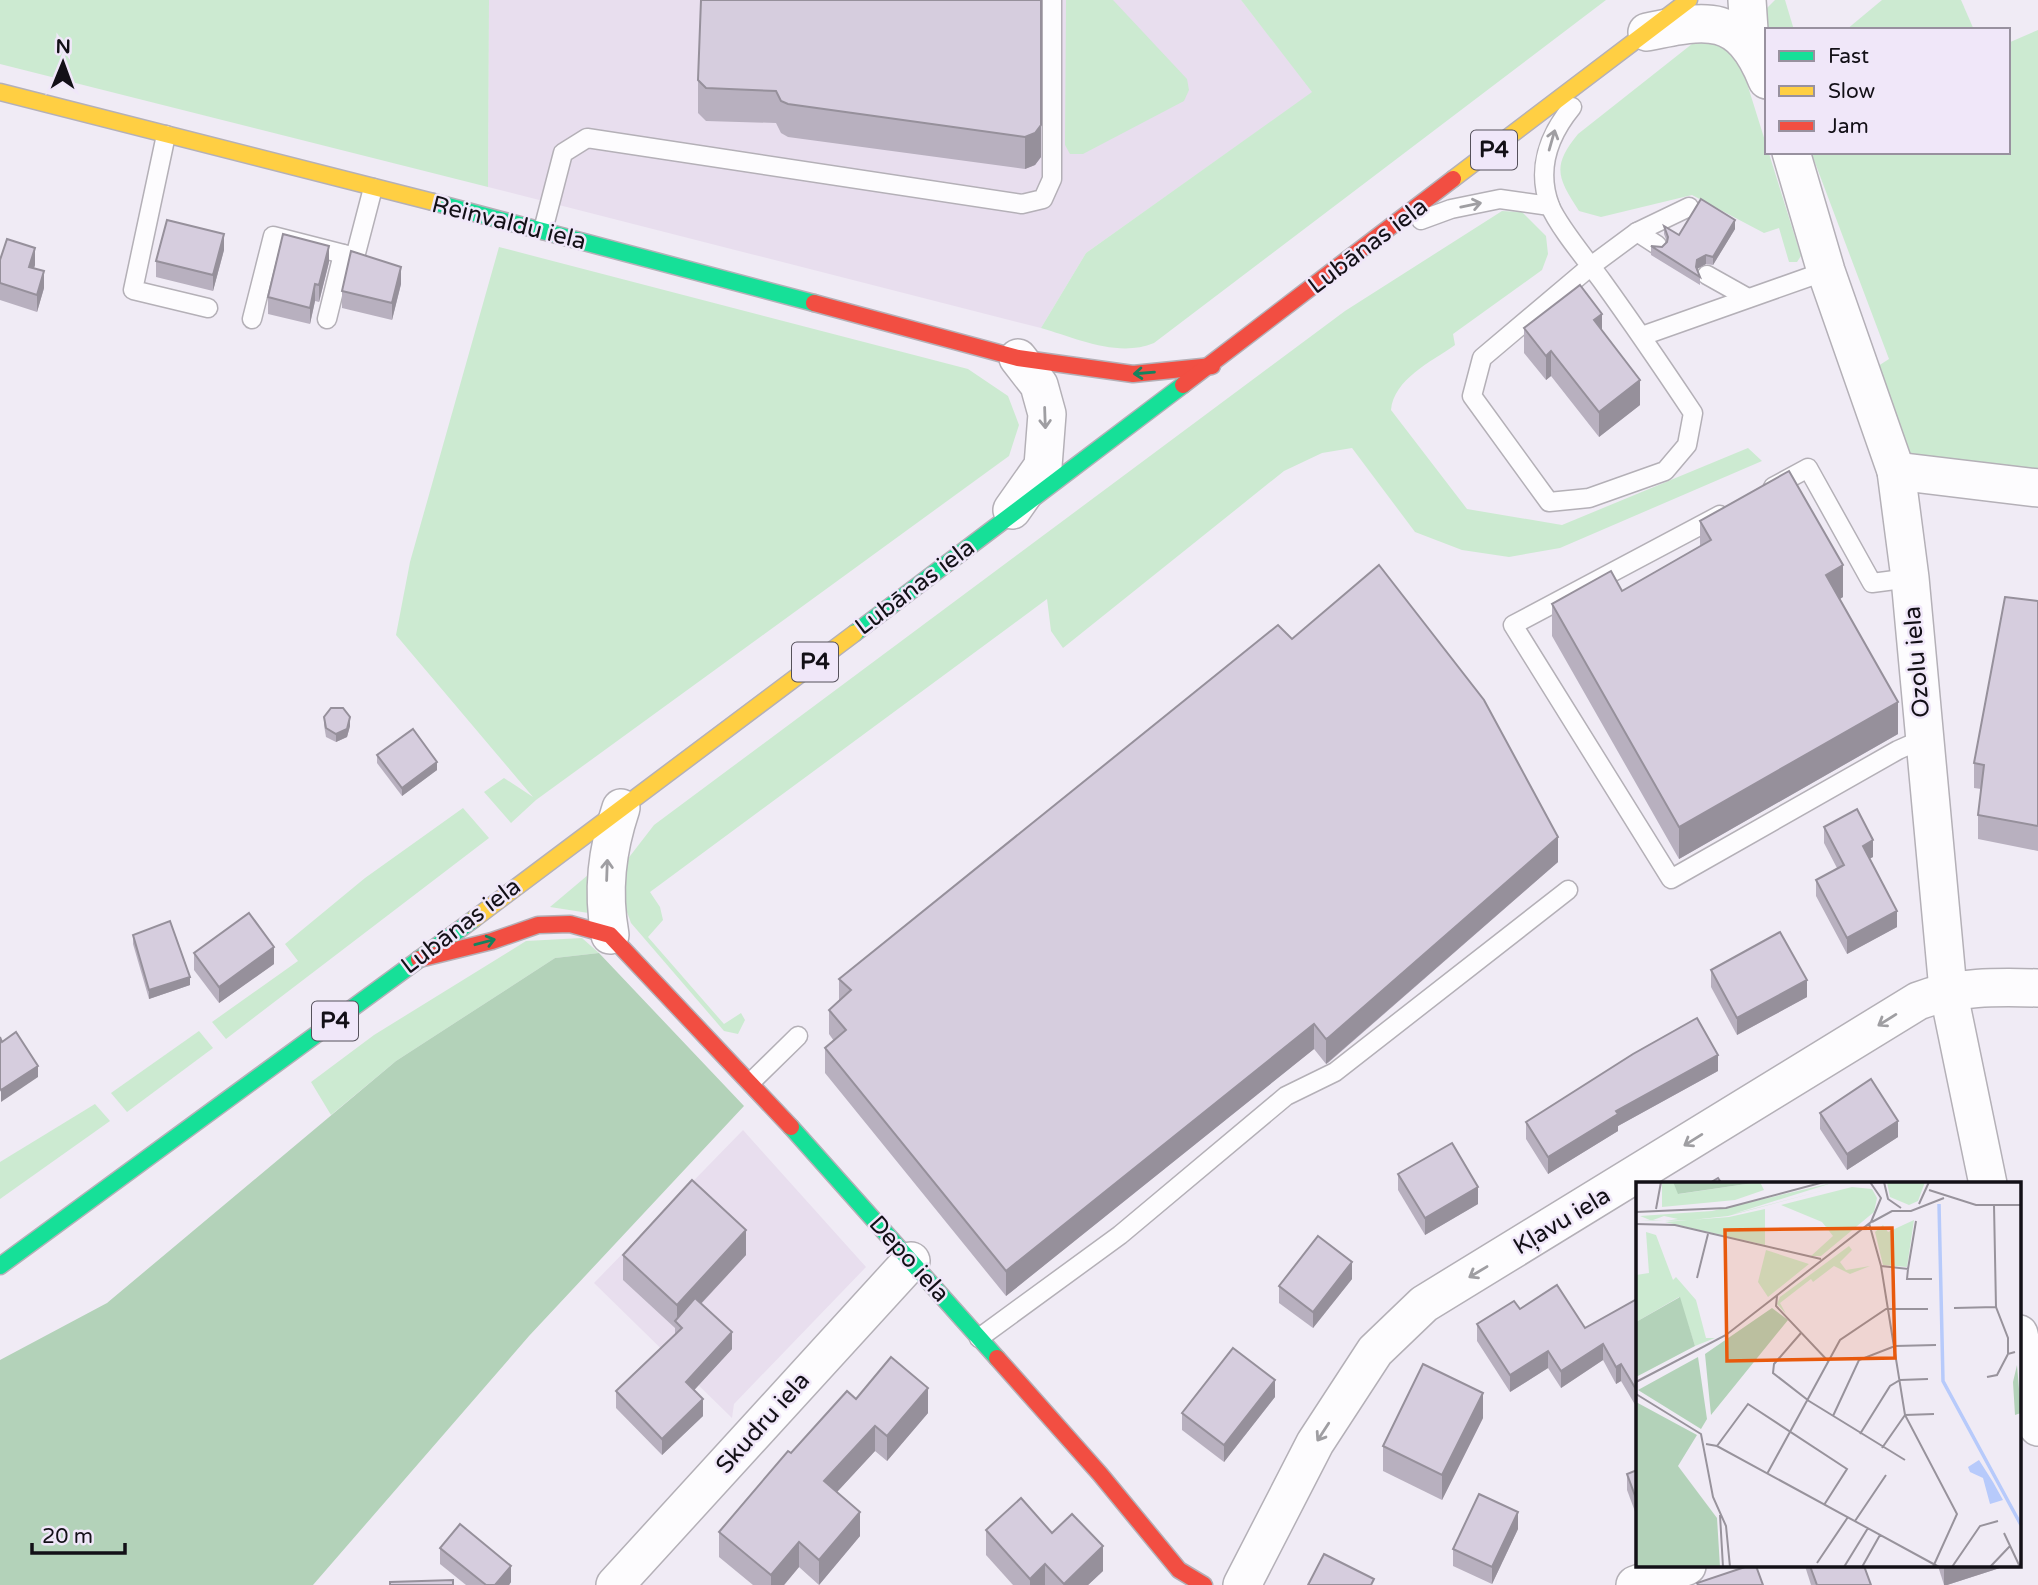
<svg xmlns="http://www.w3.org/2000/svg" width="2038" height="1585" font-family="'Varela Round',sans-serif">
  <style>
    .commercial { fill: #e8deee }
    .green { fill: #ccead1 }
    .forest { fill: #b3d2b9 }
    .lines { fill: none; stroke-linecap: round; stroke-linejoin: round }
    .lane-casing { stroke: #b4b0b7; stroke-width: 21 }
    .street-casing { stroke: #b4b0b7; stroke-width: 40 }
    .fast-casing { stroke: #b4b0b7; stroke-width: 19 }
    .slow-casing { stroke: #b4b0b7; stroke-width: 19 }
    .jam-casing { stroke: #b4b0b7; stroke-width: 19 }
    .lane { stroke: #fdfcfe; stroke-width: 18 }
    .street { stroke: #fdfcfe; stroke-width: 37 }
    .fast { stroke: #16e098; stroke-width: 16 }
    .slow { stroke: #ffcf43; stroke-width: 16 }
    .jam { stroke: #f24e42; stroke-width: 16 }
    .wall { fill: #b8b0bf }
    .shaded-wall { fill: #96909b }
    .building { fill: #d6cdde; stroke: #96909b; stroke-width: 2 }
    .oneway { stroke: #9f9ea2 }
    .oneway2 { stroke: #15825e }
    .labels { text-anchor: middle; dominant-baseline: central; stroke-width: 5; stroke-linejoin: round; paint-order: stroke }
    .shield { fill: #f0e7f9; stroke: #55505b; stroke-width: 2 }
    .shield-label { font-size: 23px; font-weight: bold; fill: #131017 }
    .street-label { font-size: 24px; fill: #131017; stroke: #f0e7f9 }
    .inset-river { fill: none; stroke: #b7cafb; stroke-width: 3.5 }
    .inset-road { fill: none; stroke: #98939c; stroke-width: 2 }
    .view { fill: #e8590c; fill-opacity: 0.15; stroke: #e8590c; stroke-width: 3.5 }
    .inset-edge { fill: none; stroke: #131017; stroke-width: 3.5 }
  </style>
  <rect width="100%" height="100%" fill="#f0ebf5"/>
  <!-- commercial -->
  <g class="commercial">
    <polygon points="489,0 1241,0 1313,92 1086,253 1041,328 488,187"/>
    <polygon points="743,1130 866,1267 734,1404 732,1418 594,1283"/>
  </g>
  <!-- green -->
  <g class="green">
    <polygon points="0,0 489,0 488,187 0,64"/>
    <polygon points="1066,0 1113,0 1187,79 1189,90 1184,101 1083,154 1070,154 1065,145"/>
    <path d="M1241 0H1606L1154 343C1118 358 1076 338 1041 328L1086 253 1312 92Z"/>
    <polygon points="1775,0 1785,0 1794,30 1767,30 1762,13"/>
    <polygon points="1882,0 1961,0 1974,30 1846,30"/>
    <polygon points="2038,30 2038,472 1914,457 1903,448 1875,368 1889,359 1811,152 2008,152 2008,43"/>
    <path d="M1697 40 1725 46 1740 61 1801 256 1797 262H1789L1779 228 1764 233 1692 195 1601 217 1579 211C1558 178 1551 167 1578 134Z"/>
    <path d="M1502 211 1522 212 1546 236 1548 254 1542 270 1453 334 1455 345C1431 362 1394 379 1391 410L1467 509 1562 525 1748 448 1762 461 1560 548 1509 557 1462 550 1415 532 1352 448 1322 453 1284 471 1063 648 1051 631 1047 599 650 892 660 907 663 920 648 937 724 1024 741 1013 745 1020 738 1034 724 1031 631 923 623 901 620 869 654 825 1345 311Z"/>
    <polygon points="499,247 968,369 1008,396 1019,425 1009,456 536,800 511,823 484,792 504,778 533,797 396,635 410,562"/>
    <polygon points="463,808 489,838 226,1039 212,1022 298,961 285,944 365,878"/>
    <polygon points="588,875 591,876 595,914 550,907"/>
    <polygon points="582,938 599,953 555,958 396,1061 331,1115 311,1082 374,1035 526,941"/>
    <polygon points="199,1031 213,1048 127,1112 111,1093"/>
    <polygon points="95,1104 110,1121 0,1199 0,1162"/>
  </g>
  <!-- forest -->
  <polygon class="forest" points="599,953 744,1106 529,1336 313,1585 0,1585 0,1360 107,1303 396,1061 555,958"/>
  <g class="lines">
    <defs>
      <g id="lane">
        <path d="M1572 107C1549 135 1536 169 1550 206 1558 226 1588 262 1602 281 1633 324 1663 368 1693 413L1687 445 1665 471 1589 498 1549 502 1472 396 1482 358 1591 266 1637 232 1689 207"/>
        <polyline points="166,135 133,290 208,308"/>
        <polyline points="1421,220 1451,209 1500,199 1550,206"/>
        <polyline points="543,230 563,153 587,138 1022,204 1043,199 1052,179 1052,0"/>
        <polyline points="1637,232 1657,245"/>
        <polyline points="1707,275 1748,298"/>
        <polyline points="252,319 273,236 355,257 373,188"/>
        <polyline points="327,319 343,254"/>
        <polyline points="1642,336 1826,271"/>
        <polyline points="1773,487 1808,468 1872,583 1910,578"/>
        <polyline points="1720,515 1513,625 1671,879 1898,750 1923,739"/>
        <polyline points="751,1082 798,1036"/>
        <polyline points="979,1338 1120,1235 1286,1096 1335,1072 1568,890"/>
      </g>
      <g id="street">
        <polyline points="1747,0 1750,45"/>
        <path d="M1647 32C1708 19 1740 13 1767 80"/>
        <polyline points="1791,152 1826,271 1896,471 1910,578 1948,990 1988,1184"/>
        <polyline points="1896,471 2038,488"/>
        <polyline points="1012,510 1043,466 1047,414 1039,385 1018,358"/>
        <path d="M610 935C602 890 607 850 621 808"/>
        <polyline points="2019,1334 2038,1427"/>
        <polyline points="615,1585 911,1261"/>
        <path d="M1242 1585 1315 1443 1375 1351 1424 1304 1918 1001C1958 986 1996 987 2038 988"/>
        <polyline points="1635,1585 1687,1566"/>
      </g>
      <g id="fast">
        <polyline points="433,202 814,303"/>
        <polyline points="855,633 1183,385"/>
        <polyline points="791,1127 997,1358"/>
        <polyline points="0,1266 474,919"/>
      </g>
      <g id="slow">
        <polyline points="0,92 433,202"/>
        <polyline points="1453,179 1689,0"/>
        <polyline points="474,919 855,633"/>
      </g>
      <g id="jam">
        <polyline points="814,303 1018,358 1133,374 1212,366"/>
        <polyline points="1183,385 1453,179"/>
        <polyline points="419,959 492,941 538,925 570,924 610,935 791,1127"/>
        <polyline points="997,1358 1100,1474 1179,1570 1204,1585"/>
      </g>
    </defs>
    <!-- lane casing -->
    <use href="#lane" class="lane-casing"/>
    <!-- street casing -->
    <use href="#street" class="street-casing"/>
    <!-- fast casing -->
    <use href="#fast" class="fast-casing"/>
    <!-- slow casing -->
    <use href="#slow" class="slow-casing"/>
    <!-- jam casing -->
    <use href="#jam" class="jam-casing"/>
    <!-- lane -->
    <use href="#lane" class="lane"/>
    <!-- street -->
    <use href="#street" class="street"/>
    <!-- fast -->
    <use href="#fast" class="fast"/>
    <!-- slow -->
    <use href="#slow" class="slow"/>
    <!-- jam -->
    <use href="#jam" class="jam"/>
  </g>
  <!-- wall -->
  <g class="wall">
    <polygon points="1041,0 1041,157 1035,165 1025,169 788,137 781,133 776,123 706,121 698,113 698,80"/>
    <polygon points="1664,226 1679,235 1735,229 1713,265 1706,264 1697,269 1700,277 1700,285 1651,255 1651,246 1662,247 1667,242 1664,234"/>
    <polygon points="224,250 213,291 156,277 156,261"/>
    <polygon points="0,260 35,265 34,268 44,288 37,312 0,300"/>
    <polygon points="329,262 319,302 315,301 310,324 268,314 268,297"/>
    <polygon points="401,284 392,320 342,308 342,291"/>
    <polygon points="1524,328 1602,330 1640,405 1599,437 1551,376 1546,380 1524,353"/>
    <polygon points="1700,521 1843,597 1840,599 1898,734 1679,859 1552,636 1552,604 1622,591 1700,546"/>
    <polygon points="2038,601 2038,851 1978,839 1978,815 1981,789 1974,788 1974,763"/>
    <polygon points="1292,639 1558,862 1328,1063 1326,1064 1314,1049 1006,1296 825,1073 825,1048 834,1041 829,1034 829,1010 839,1000 839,979"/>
    <polygon points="324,717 350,726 347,737 336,742 326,737 324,725"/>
    <polygon points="377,755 437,770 402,796 377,763"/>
    <polygon points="1824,827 1873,857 1869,859 1897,927 1847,954 1816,896 1816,880 1837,868 1824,843"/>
    <polygon points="133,935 190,985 149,999 133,944"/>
    <polygon points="194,953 274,964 219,1003 194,970"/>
    <polygon points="1711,970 1807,997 1737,1035 1711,987"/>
    <polygon points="1718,1071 1618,1126 1618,1131 1548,1174 1526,1139 1526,1122"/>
    <polygon points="1820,1113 1898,1137 1847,1170 1820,1129"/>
    <polygon points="1398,1174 1478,1204 1425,1235 1398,1190"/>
    <polygon points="623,1255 746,1255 701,1304 732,1349 694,1390 703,1416 662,1455 616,1408 616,1391 675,1335 675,1328 623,1280"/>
    <polygon points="1352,1279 1313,1328 1279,1303 1279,1286"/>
    <polygon points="1637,1299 1637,1408 1621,1381 1616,1384 1603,1360 1561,1388 1548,1368 1510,1392 1477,1341 1477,1324 1585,1328"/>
    <polygon points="1275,1397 1224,1462 1182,1430 1182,1413"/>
    <polygon points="856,1399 928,1413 887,1461 875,1451 837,1492 860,1536 819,1585 799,1567 784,1585 753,1585 719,1557 719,1532"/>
    <polygon points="1483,1418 1442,1500 1383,1471 1383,1446"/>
    <polygon points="1637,1470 1637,1517 1627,1490 1627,1474"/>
    <polygon points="1518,1529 1492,1584 1453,1566 1453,1549"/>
    <polygon points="986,1530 1052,1533 1103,1571 1088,1585 1013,1585 986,1555"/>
    <polygon points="440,1548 511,1582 509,1585 466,1585 440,1564"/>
    <polygon points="1805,1566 1864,1566 1871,1585 1811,1585"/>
    <polygon points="1938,1566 2006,1566 1947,1585 1944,1585"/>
  </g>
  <!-- shaded-wall -->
  <g class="shaded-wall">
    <polygon points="1041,125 1041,157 1035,165 1025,169 1025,137"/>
    <polygon points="1735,220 1735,229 1713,265 1713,257"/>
    <polygon points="224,234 224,250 213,291 213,275"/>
    <polygon points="329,246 329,262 319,302 319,285"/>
    <polygon points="35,248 35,265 29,283 29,267"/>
    <polygon points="1706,255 1706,264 1697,269 1696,276 1696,267 1697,260"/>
    <polygon points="401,267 401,284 392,320 392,303"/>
    <polygon points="44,271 44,288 37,312 37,295"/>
    <polygon points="315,284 315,301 310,324 310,308"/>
    <polygon points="1602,314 1602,338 1594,320"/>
    <polygon points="1551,351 1551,376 1546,380 1546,356"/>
    <polygon points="1640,380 1640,405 1599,437 1599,412"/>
    <polygon points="1843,565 1843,597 1826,607 1826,575"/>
    <polygon points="1898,702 1898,734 1679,859 1679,827"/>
    <polygon points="350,717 350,726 347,737 336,742 336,734"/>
    <polygon points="437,762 437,770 402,796 402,788"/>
    <polygon points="1558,837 1558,862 1326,1064 1326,1039"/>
    <polygon points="1873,840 1873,857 1863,862 1863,846"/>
    <polygon points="1897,911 1897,927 1847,954 1847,938"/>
    <polygon points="274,947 274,964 219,1003 219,987"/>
    <polygon points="190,977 190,985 149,999 149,990"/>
    <polygon points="1807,980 1807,997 1737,1035 1737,1018"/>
    <polygon points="1314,1024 1314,1049 1006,1296 1006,1271"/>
    <polygon points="1718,1055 1718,1071 1618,1126 1618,1131 1548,1174 1548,1157 1616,1111"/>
    <polygon points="38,1066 38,1077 1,1102 1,1090"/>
    <polygon points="1898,1121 1898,1137 1847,1170 1847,1154"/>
    <polygon points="1478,1187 1478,1204 1425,1235 1425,1218"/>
    <polygon points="746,1230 746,1255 680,1326 677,1323 677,1305"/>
    <polygon points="1352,1262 1352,1279 1313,1328 1313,1312"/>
    <polygon points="732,1332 732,1349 686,1399 686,1382"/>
    <polygon points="1603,1344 1603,1360 1561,1388 1561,1371"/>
    <polygon points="1548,1351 1548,1368 1510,1392 1510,1375"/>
    <polygon points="1621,1364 1621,1381 1616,1384 1616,1367"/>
    <polygon points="1275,1380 1275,1397 1224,1462 1224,1445"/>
    <polygon points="928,1388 928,1413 887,1461 887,1436"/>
    <polygon points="1483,1393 1483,1418 1442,1500 1442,1475"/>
    <polygon points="703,1399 703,1416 662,1455 662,1439"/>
    <polygon points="875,1426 875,1451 824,1506 824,1481"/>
    <polygon points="860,1512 860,1536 819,1585 819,1560"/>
    <polygon points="1518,1512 1518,1529 1492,1584 1492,1567"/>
    <polygon points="799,1542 799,1567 784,1585 771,1585 771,1575"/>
    <polygon points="1103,1546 1103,1571 1088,1585 1064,1585 1064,1584"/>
    <polygon points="1045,1564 1045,1585 1030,1585 1030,1579"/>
    <polygon points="511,1566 511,1582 509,1585 495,1585"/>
    <polygon points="1944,1566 2006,1566 1947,1585 1944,1585"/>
  </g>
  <!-- building -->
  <g class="building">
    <polygon points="701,0 1041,0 1041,125 1035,133 1025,137 788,104 781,101 776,91 706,88 698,80"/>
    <polygon points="1701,199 1735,220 1713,257 1706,255 1697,260 1696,267 1700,277 1651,246 1662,247 1667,242 1668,237 1664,226 1679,235"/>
    <polygon points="167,220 224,234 213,275 156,261"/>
    <polygon points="283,234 329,246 319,285 315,284 310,308 268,297"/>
    <polygon points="7,239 35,248 29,267 44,271 37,295 0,283 0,260"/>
    <polygon points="351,251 401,267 392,303 342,291"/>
    <polygon points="1580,285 1602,314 1594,320 1640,380 1599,412 1551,351 1546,356 1524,328"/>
    <polygon points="1789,471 1843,565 1826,575 1898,702 1679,827 1552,604 1611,571 1622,591 1711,540 1700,521"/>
    <polygon points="1379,565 1484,700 1558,837 1328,1038 1326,1039 1314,1024 1006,1271 825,1048 846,1030 829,1010 851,990 839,979 1278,625 1292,639"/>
    <polygon points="2005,597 2038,601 2038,826 1978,815 1984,765 1974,763"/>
    <polygon points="331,708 343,708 350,717 347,729 336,734 326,728 324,717"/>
    <polygon points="413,729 437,762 402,788 377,755"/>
    <polygon points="1857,809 1873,840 1863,846 1897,911 1847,938 1816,880 1844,865 1824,827"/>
    <polygon points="249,913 274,947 219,987 194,953"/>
    <polygon points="170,921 190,977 149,990 133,935"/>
    <polygon points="1780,932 1807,980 1737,1018 1711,970"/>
    <polygon points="1697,1018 1718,1055 1616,1111 1618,1114 1548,1157 1526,1122 1633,1054"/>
    <polygon points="16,1032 38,1066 1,1090 0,1088 0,1037 2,1042"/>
    <polygon points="1871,1079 1898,1121 1847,1154 1820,1113"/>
    <polygon points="1452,1143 1478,1187 1425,1218 1398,1174"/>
    <polygon points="1718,1178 1722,1184 1708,1184"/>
    <polygon points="692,1180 746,1230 677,1305 623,1255"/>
    <polygon points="1318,1236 1352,1262 1313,1312 1279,1286"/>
    <polygon points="1557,1285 1585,1328 1637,1299 1637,1391 1621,1364 1616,1367 1603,1344 1561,1371 1548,1351 1510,1375 1477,1324 1514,1301 1520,1309"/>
    <polygon points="695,1298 732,1332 686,1382 703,1399 662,1439 616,1391 682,1328 675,1321"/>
    <polygon points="1233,1348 1275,1380 1224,1445 1182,1413"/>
    <polygon points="891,1357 928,1388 887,1436 875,1426 824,1481 860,1512 819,1560 799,1542 771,1575 719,1532 788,1451 791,1453 847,1391 856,1399"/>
    <polygon points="1423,1364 1483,1393 1442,1475 1383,1446"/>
    <polygon points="1637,1470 1637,1501 1627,1474"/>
    <polygon points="1479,1494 1518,1512 1492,1567 1453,1549"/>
    <polygon points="1021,1498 1052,1533 1072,1514 1103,1546 1064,1584 1045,1564 1030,1579 986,1530"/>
    <polygon points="460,1524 511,1566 495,1585 486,1585 440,1548"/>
    <polygon points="1324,1554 1374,1579 1371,1585 1308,1585"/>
    <polygon points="1748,1566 1756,1566 1763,1585 1698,1585 1697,1583"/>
    <polygon points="1810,1566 1864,1566 1871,1585 1817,1585"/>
    <polygon points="453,1580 453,1585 390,1585 390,1582"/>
  </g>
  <!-- one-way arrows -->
  <defs><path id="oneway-shaft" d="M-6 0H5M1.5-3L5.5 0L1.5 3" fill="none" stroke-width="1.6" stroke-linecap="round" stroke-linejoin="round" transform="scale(1.75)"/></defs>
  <g class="oneway">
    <use href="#oneway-shaft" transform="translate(1552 140) rotate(-74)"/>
    <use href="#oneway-shaft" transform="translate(1471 205) rotate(-12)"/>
    <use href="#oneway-shaft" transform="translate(1045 418) rotate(88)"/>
    <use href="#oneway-shaft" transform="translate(607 870) rotate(-88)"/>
    <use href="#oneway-shaft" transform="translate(1887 1020) rotate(148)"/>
    <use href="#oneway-shaft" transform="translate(1693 1140) rotate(148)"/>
    <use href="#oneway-shaft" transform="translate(1478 1272) rotate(149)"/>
    <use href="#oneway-shaft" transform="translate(1323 1432) rotate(123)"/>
  </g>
  <g class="oneway2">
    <use href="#oneway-shaft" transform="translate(1144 373) rotate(175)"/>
    <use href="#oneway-shaft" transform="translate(485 942) rotate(-15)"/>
  </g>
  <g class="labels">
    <!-- shield labels -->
    <g class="shield">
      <rect x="1471" y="130.5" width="46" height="39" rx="5"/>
      <rect x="792" y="642.5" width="46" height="39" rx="5"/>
      <rect x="312" y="1001.5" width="46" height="39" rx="5"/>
    </g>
    <g class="shield-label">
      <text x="1494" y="150">P4</text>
      <text x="815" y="662">P4</text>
      <text x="335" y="1021">P4</text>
    </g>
    <!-- street labels -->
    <g class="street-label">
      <text transform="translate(509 223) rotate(14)">Reinvaldu iela</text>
      <text transform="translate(1368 246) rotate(-37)">Lubānas iela</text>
      <text transform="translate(915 587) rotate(-37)">Lubānas iela</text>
      <text transform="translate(1917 662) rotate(-95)">Ozolu iela</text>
      <text transform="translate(461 926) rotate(-37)">Lubānas iela</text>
      <text transform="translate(1562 1221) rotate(-31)">Kļavu iela</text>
      <text transform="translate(909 1259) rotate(48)">Depo iela</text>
      <text transform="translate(763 1423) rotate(-48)">Skudru iela</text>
    </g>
  </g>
  <!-- overview -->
  <g transform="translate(1636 1182)">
    <rect width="385" height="385" fill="#f0ebf5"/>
    <path d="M26 0H37L43 12 124 0 128 8 99 18 26 25ZM251 0H289L282 19 273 23 254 15ZM196 1 97 32 192 7 92 34 55 38 29 39 42 37 28 34 17 38 28 39 4 38H14L4 34 76 29ZM216 5 236 7 241 16 238 30 185 74H175L197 54 186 40 145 23ZM129 27V63L29 40 93 35ZM278 38 271 85 247 83 239 50 247 43 252 50ZM10 50 20 53 37 98 40 95 60 118 70 156H79L59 164 43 115 0 140V93L13 91ZM213 64 216 68 204 80 210 88 234 84 214 92 198 84 177 100 175 97 144 121 150 132 141 122 144 115ZM130 68 173 82 132 115 122 100Z" fill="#ccead1"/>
    <path d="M37 0H124L42 12ZM44 115 59 164 0 195V140ZM136 126 152 138 75 233 69 172ZM62 175 71 237 65 247 2 208ZM381 183 385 231 379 233 377 200ZM0 220 61 253 42 284 81 336 84 385H0Z" fill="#b3d2b9"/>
    <path d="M343 278 357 300 367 318 354 322 347 296 334 290 332 285Z" fill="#b7cafb"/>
    <path class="inset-river" d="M303 22 307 199 385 343"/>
    <path class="inset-road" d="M248 0 252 17 265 26M293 8 340 23H385M283 22 293 0M358 23 360 125 372 156V172L379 170M20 27 25 0M0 30 90 26 188 0M236 40 256 29H275L308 16M233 41 245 84 269 233 321 332 297 385M0 42 39 43 185 77M245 84 272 87 280 39M272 87 271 97H296M61 96 72 52M141 114 140 124 192 179M318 126 360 125M165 151 138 182 137 191 173 219 269 278M351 195 361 193 372 172M0 200 90 153 235 40 245 16 234 0M0 212 65 252 77 315 90 344 94 385M269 233 298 232M197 234 223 178 259 164 300 163M224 252 254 204 264 198 292 197M70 262 81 264 303 385M81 264 112 222 211 287 188 323M246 266 269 233M131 292 204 158 250 127H292M84 333 87 385M219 339 250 293M368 351 384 385M181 381 212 335M208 385 232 346M226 385 244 353M316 385 344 344 362 339M354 385 374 364"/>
    <path class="view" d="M256 46 259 176 91 179 89 48Z"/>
    <rect width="385" height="385" class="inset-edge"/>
  </g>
  <!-- legend -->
  <rect x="1765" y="28" width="245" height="126" fill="#f0e7f9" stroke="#98919f" stroke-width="2"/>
  <rect x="1779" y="51" width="35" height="10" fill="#16e098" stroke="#98919f" stroke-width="2"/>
  <text x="1828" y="63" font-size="21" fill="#131017">Fast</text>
  <rect x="1779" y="86" width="35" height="10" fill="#ffcf43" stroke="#98919f" stroke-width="2"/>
  <text x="1828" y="98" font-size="21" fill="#131017">Slow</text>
  <rect x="1779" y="121" width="35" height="10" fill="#f24e42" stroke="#98919f" stroke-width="2"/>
  <text x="1828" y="133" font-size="21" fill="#131017">Jam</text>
  <!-- north arrow -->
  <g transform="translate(63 63) rotate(1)" stroke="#f0e7f9" stroke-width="5" paint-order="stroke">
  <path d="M0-5L12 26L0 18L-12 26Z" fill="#131017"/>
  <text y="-10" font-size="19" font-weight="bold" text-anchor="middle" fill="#131017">N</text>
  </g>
  <!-- scale -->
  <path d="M32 1543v10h93v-10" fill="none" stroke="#131017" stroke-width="3.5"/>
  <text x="42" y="1543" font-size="21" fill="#131017" stroke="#f0e7f9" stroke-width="5" paint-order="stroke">20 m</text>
</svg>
